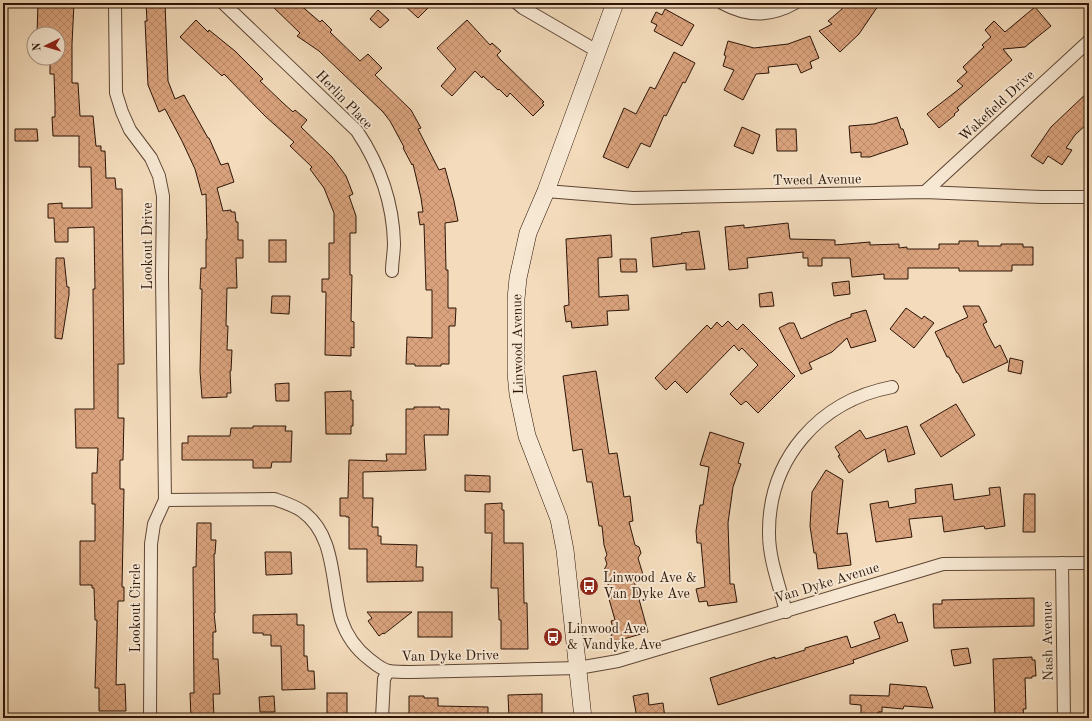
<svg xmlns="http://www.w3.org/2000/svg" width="1092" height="721" font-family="'Old Standard TT',serif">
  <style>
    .building { fill: url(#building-cross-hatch); stroke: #2c1407 }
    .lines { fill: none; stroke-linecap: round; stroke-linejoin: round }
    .street-casing { stroke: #5e4634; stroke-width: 14 }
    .secondary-casing { stroke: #2c1407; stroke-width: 18 }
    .street { stroke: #f7e8d3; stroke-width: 12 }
    .secondary { stroke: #f7e8d3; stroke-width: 17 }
    .labels { text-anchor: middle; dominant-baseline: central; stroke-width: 4; stroke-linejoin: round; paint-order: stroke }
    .street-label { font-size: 14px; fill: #2c1407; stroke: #f7e8d3 }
    .poi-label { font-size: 14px; fill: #2c1407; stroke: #f7e8d3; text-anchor: start }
  </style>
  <defs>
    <pattern id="building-cross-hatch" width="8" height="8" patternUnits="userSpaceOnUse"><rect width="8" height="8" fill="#daa37d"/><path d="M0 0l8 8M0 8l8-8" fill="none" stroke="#bb8b6b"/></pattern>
  </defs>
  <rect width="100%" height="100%" fill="#f3dbbb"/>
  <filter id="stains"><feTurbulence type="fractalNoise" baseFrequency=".005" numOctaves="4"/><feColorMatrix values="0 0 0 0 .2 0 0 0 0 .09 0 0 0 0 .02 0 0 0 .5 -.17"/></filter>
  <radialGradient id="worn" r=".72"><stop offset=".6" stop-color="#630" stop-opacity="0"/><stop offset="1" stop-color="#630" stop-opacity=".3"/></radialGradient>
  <!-- building -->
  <g class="building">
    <polygon points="38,3 74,3 72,44 72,83 78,83 80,116 93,116 96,146 101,146 101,151 105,151 106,178 115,178 116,189 122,189 124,364 118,364 118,418 124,418 123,460 120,460 120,489 124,489 122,587 124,587 124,601 118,601 116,685 125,684 126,711 99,711 99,688 95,688 97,620 95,620 94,588 92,588 92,585 80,585 80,541 95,541 95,504 92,504 92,473 97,473 98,448 76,448 75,409 94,409 93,289 95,289 94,227 68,228 68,242 55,242 54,218 48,218 48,204 62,203 62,208 92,208 91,167 79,167 79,136 53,136 52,117 55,117 55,105 54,74 50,74 50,58 58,58 58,34 37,34"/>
    <polygon points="146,3 165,3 168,81 175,99 184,95 208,138 209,138 221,165 228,163 234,182 217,188 223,211 231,210 231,212 235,212 236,222 238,222 238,240 243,240 243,258 236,258 237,288 227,288 226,326 228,326 227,350 232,350 231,371 230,371 231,393 227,393 227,397 202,398 200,371 202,289 200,289 201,268 206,268 206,239 207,239 206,194 202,195 195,169 182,141 165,109 159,112 148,85 145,21 147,21"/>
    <polygon points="269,3 298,3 320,22 322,20 332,30 330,32 360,61 368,54 382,68 375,75 411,110 421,128 418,129 439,170 445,168 454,201 458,221 445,223 446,270 448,270 448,308 456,308 455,326 449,326 449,364 441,364 441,366 415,366 415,364 406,364 407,337 432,338 432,290 426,290 424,224 420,225 418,212 423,212 421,198 413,164 412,165 403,148 404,147 390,121 383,112 319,51 297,36 300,33"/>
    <polygon points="402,3 433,3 418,18"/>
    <polygon points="845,3 880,3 859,34 840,52 819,31 832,24 828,21 842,9"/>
    <polygon points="1035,7 1051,26 1025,47 1003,49 1012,60 957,108 959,110 954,114 955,115 939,128 927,114 963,86 957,81 967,72 963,67 984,47 982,45 991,37 985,30 994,21 1005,32"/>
    <polygon points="665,9 694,25 682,46 654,31 657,25 651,22 656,12 662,15"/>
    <polygon points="378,10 389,20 380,28 370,19"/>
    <polygon points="196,20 208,32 209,30 235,51 263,79 260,81 282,102 293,112 295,110 307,120 301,127 332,157 346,176 353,194 349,196 356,216 356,233 350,233 350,275 352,275 351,321 354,322 354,348 351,347 351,356 325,355 326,292 322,292 322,279 329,279 329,243 334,243 334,213 324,188 310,169 312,167 290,146 294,142 265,116 224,74 222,76 180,37"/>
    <polygon points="467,20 490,45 492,43 501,51 497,55 500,59 544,102 542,103 544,105 533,116 510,93 507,97 499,89 498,90 483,76 482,78 475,71 452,96 441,86 456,69 437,48"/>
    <polygon points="810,36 819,58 810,62 812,68 801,73 797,64 768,67 769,73 756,74 743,100 724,90 734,70 723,66 726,56 724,55 728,41 754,48 788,44"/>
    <polygon points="674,52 695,63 685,83 683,82 666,116 664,115 650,147 641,143 628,168 603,157 624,108 636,114 650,87 655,89"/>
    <polygon points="1089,91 1089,122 1075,135 1066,148 1072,150 1062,165 1048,156 1043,164 1031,156 1051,127"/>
    <polygon points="897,117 901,129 903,129 908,144 870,157 861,157 861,152 851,153 849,126 874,124"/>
    <polygon points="742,127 760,135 753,154 734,146"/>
    <polygon points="15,129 37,129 38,141 15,141"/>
    <polygon points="776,129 796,129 797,151 777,151"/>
    <polygon points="788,223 790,239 835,240 835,245 870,242 870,245 899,244 899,248 907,247 907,249 939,249 939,244 959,244 959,241 978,241 978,246 1001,246 1001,244 1023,244 1023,247 1033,247 1033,265 1012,265 1012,271 959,271 959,268 908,268 908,279 884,279 884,274 852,277 850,258 822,258 822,266 808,266 808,258 803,258 803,252 747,258 748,268 729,270 725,227 744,225 744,228"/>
    <polygon points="699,231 705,269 686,270 686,263 653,267 651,238 682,234 681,233"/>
    <polygon points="611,235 612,257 598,258 599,297 628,295 629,310 607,311 608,325 572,328 571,321 566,322 564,306 569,305 566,239"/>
    <rect x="269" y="240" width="17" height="22"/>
    <polygon points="56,258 64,258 67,287 69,287 69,295 62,339 55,338"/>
    <polygon points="620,259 636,259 637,272 621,272"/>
    <polygon points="849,281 850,294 834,296 832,283"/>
    <polygon points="772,292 774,306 760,307 759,294"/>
    <polygon points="272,296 290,296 289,314 271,313"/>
    <polygon points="963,306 979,306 987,322 983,324 988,335 995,348 1000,345 1008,362 963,383 958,373 957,373 949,357 947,357 935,332 968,317"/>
    <polygon points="906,308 922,319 924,316 934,323 914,348 890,329"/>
    <polygon points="866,310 876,341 851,348 847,338 832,352 809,363 812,369 801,374 779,328 789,323 794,323 801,339 837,322 851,317 851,314"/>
    <polygon points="728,321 737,330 743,324 795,376 758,413 746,401 741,405 730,394 758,365 742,348 739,351 734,345 687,393 675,381 666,390 655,378 707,325 711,329 717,322 722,327"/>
    <polygon points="1010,358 1023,361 1021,374 1008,371"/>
    <polygon points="596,371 609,454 617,453 624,497 630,496 633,521 629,522 635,545 639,547 641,553 638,558 644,578 634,581 648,632 606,644 614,631 611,621 615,620 609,599 612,598 604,570 607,564 605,558 607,555 604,545 602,526 599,526 592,482 587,482 582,449 573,451 563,376"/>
    <polygon points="289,383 289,401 276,401 275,384"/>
    <polygon points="351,391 351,400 353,400 353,426 351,426 351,434 326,434 325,392"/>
    <polygon points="956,404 975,435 941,457 920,425"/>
    <polygon points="414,407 440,407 440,409 449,409 448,435 424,435 426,470 363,472 363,498 373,498 372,527 378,527 378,536 381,536 381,544 417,545 416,567 423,567 423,581 367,582 367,549 349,549 349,517 346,517 346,516 340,516 340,498 348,498 349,460 387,461 386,454 406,454 406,409 414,409"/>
    <polygon points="253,426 286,426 285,431 292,431 291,462 272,462 271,468 253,468 253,460 182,460 182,443 188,443 188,436 230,436 231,428 253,428"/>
    <polygon points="907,426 915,454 888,462 885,449 849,473 838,456 840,455 835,447 860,430 866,439"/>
    <polygon points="710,432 744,443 738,463 741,464 733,487 728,523 730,584 734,584 737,602 708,606 707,601 699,602 696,589 705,587 701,543 697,543 696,531 700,505 703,505 709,467 700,465"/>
    <polygon points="826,470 843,480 837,534 847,533 851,565 818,569 816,553 814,553 810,526 812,492"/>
    <polygon points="465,475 490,476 490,492 465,491"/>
    <polygon points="952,484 954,500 990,495 989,488 1000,487 1005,526 985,529 984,526 944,532 942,516 909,519 912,537 876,542 870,504 888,501 889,508 916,503 915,489"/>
    <polygon points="1024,494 1035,494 1035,532 1023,532"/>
    <polygon points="502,503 502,510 504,510 504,543 523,543 524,603 527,603 528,649 501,649 501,620 499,620 498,588 491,588 492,533 485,533 485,504"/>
    <polygon points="197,523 211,523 211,540 216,540 215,554 214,554 215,613 214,613 216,632 213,632 213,659 218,659 220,694 213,694 214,718 191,718 190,693 194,693 193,567 196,567"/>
    <polygon points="265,552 291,552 292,574 266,575"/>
    <polygon points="1034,598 1034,626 934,628 933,604 942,604 942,600"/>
    <polygon points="367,612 412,612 384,634 383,633 379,636 368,621 372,618"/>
    <rect x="418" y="612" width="34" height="25"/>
    <polygon points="297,614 297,625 304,625 304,656 307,656 308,671 314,671 315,689 282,690 281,646 271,646 271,635 263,635 263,633 253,633 253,615"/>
    <polygon points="895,614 898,623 902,622 908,641 853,660 854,663 718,705 710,678 775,657 775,659 805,650 805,648 847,636 851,648 880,638 874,622"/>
    <polygon points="968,648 971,663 954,666 951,650"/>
    <polygon points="1032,657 1032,660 1035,660 1036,676 1032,676 1032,678 1025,678 1026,709 1023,709 1024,717 995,718 993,659"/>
    <polygon points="890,684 926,687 933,708 904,706 903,709 882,707 882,712 878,712 878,715 861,714 861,705 850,704 850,695 889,696"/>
    <rect x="327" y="693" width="20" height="25"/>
    <polygon points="648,693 649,705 663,703 665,718 637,718 633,696"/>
    <polygon points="542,694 542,718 509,718 508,695"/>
    <polygon points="274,696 275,712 260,712 259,697"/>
    <polygon points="409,696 424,696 424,698 438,698 438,706 488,707 488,718 409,718"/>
  </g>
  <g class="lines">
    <defs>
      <g id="street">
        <polyline points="115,3 116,93 122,112 130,130 151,158 159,176 163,196 162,276 165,500"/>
        <path d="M223 3 357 131C379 164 393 203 394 243 394 253 392 262 392 271"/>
        <polyline points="517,3 523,8 597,51"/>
        <path d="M722 3C748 17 770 17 795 3"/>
        <polyline points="546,191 633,198 925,192 1042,197 1089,197"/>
        <polyline points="925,192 1089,41"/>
        <path d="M165 500 274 499C283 502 293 505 302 511 336 535 331 583 341 619 346 634 356 649 369 659 374 663 382 670 389 671 396 672 404 672 411 672L578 668 618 661 943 564 1089 563"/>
        <polyline points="1062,563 1064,718"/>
        <path d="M786 612C780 587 769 560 769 534 768 459 819 401 892 387"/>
        <polyline points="150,718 151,544 154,524 165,500"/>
        <polyline points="382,718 384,679 388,671"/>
      </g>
      <polyline id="secondary" points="583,718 565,550 559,519 527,436 518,394 516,373 516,299 518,278 528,233 546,191 615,3"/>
    </defs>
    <!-- street casing -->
    <use href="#street" class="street-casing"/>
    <!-- secondary casing -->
    <use href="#secondary" class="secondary-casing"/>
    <!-- street -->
    <use href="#street" class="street"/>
    <!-- secondary -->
    <use href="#secondary" class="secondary"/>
  </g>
  <!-- icons -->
  <defs>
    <symbol id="bus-disc" viewBox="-11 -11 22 22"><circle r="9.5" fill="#8f2418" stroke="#f7e8d3"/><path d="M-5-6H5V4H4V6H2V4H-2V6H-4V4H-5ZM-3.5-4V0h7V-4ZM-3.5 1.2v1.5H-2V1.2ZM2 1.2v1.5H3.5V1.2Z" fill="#fff"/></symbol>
  </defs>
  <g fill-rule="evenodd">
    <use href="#bus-disc" x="578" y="575" width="22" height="22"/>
    <use href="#bus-disc" x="542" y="626" width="22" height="22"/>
  </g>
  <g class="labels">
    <!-- street labels -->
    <g class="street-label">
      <text transform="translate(344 100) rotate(46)">Herlin Place</text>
      <text transform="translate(997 106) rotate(-43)">Wakefield Drive</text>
      <text transform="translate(817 180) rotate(-1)">Tweed Avenue</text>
      <text transform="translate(148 246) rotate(-90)">Lookout Drive</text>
      <text transform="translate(518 344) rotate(-91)">Linwood Avenue</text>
      <text transform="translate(827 583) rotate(-17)">Van Dyke Avenue</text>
      <text transform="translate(136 608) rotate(-90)">Lookout Circle</text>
      <text transform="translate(1048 641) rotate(-91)">Nash Avenue</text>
      <text transform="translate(450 656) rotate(-1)">Van Dyke Drive</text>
    </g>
    <!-- poi labels -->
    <g class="poi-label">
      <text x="603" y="578">Linwood Ave &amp;<tspan x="603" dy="16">Van Dyke Ave</tspan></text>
      <text x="567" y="629">Linwood Ave<tspan x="567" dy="16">&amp; Vandyke Ave</tspan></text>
    </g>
  </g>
  <!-- margin -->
  <rect width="1092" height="721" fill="none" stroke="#f3dbbb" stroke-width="16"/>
  <rect x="4" y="4" width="1084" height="713" fill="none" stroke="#2c1407" stroke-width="2"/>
  <rect x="8" y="8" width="1076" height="705" fill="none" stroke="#2c1407"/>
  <!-- north arrow -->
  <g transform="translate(46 46) rotate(265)"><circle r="19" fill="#f7e8d3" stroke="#a69381"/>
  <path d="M0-3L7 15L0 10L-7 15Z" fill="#8f2418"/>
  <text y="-6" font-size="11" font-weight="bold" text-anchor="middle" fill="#2c1407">N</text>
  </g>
  <rect width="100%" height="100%" filter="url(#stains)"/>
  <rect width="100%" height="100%" fill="url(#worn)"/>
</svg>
